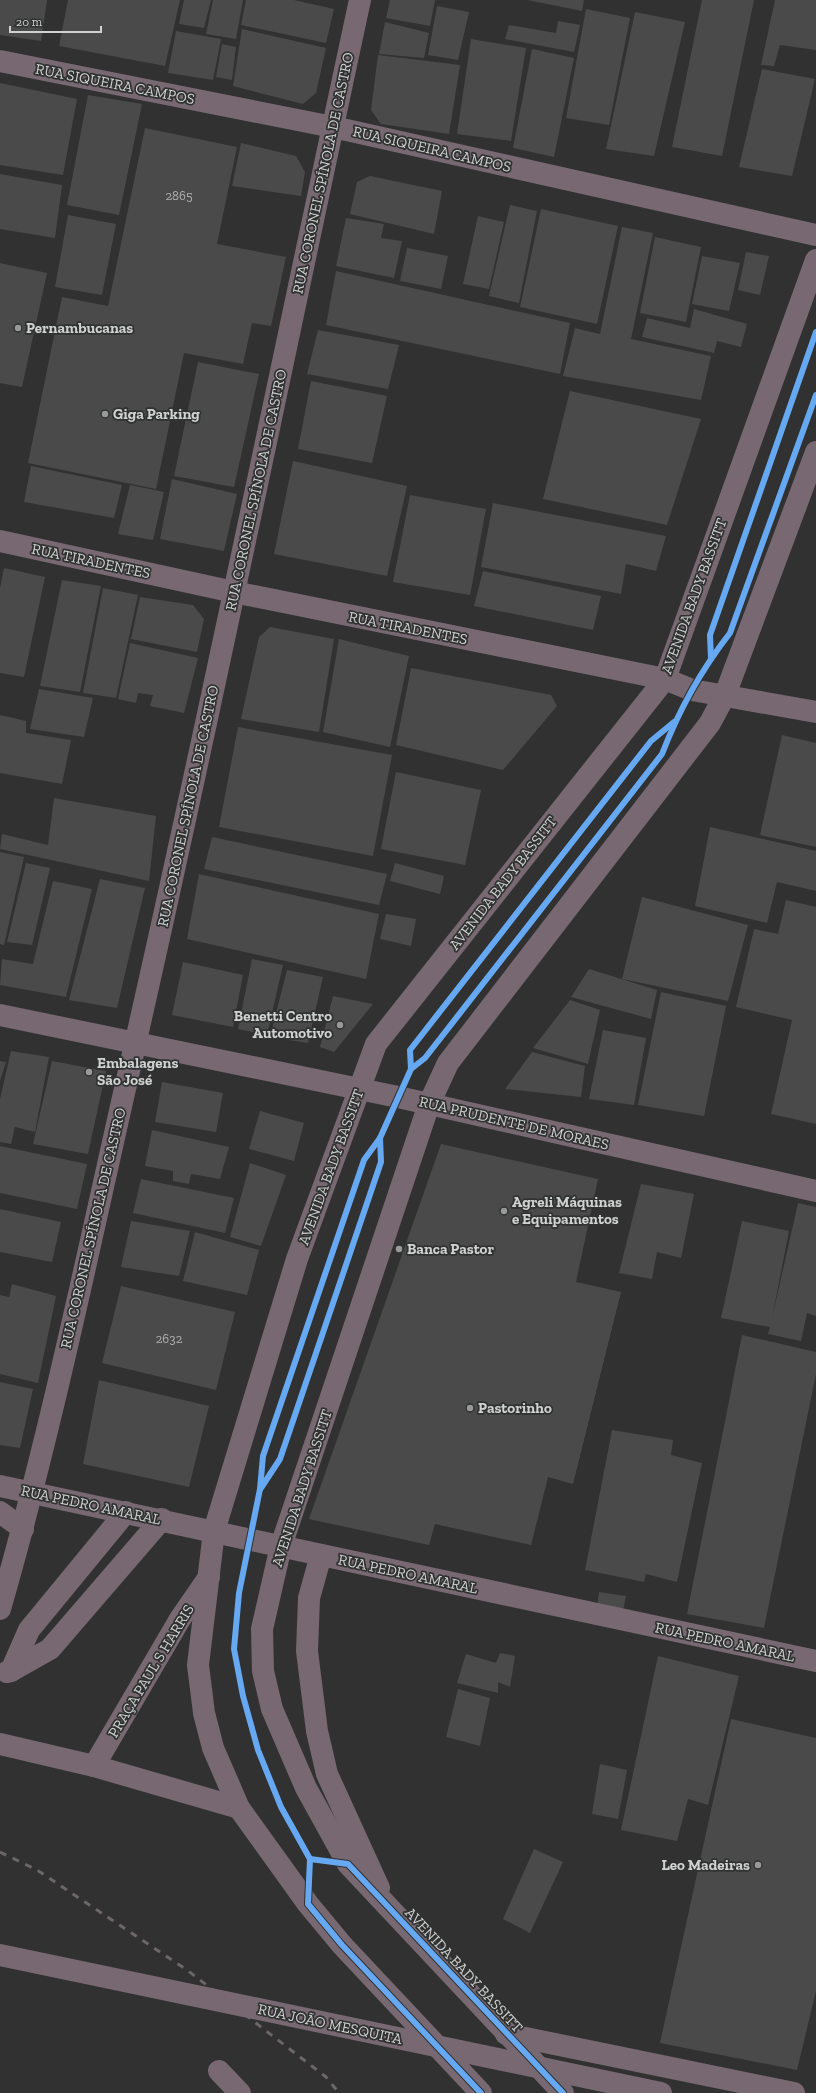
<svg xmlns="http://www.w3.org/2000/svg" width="816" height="2093" font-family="'Zilla Slab',serif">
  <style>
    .building { fill: #4a4a4a }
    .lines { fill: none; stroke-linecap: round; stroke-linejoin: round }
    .minor { stroke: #776872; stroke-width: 22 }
    .major { stroke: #776872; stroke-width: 22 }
    .rail { stroke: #6c6669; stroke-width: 3; stroke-dasharray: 7 7; stroke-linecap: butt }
    .minor-bridge { stroke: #776872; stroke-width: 22 }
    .cycleway-casing { stroke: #303231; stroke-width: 8 }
    .cycleway { stroke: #66a8f1; stroke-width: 6 }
    .poi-dot { fill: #989a99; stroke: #303231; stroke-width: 1.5 }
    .labels { text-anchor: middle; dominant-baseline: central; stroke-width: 3.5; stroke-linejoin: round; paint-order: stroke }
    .number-label { font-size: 13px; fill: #aeb0af }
    .street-label { font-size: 15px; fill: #d0d2d1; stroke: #303231 }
    .poi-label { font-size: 15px; font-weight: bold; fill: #d0d2d1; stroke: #303231; text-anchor: start }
  </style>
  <rect width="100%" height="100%" fill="#313131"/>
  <!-- building -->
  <g class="building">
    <polygon points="0,0 47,0 41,41 0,35"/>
    <polygon points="68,0 180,0 165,66 59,46"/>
    <polygon points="184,0 211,0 204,28 179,24"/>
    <polygon points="213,0 243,0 236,39 206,34"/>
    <polygon points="246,0 294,0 334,9 326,43 241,25"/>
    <polygon points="390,0 435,0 430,26 386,18"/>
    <polygon points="527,0 584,0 582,11"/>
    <polygon points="702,0 754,0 722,156 672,147"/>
    <polygon points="775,0 816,0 816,50 780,45 774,66 761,65"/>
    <polygon points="437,6 469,12 458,60 428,55"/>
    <polygon points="586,9 630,18 609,125 566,118"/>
    <polygon points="635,12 685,22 654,156 606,149"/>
    <polygon points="558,21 580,25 574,52 505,39 509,25 556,33"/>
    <polygon points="385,22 429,33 424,58 379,54"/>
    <polygon points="242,29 326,48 316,93 303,104 233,86"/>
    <polygon points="176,31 221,39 213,80 168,73"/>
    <polygon points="471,39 526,48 511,141 457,134"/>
    <polygon points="222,44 236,47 232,80 216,77"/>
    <polygon points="532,49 574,58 554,157 513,148"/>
    <polygon points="378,55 460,65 449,134 381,124 371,110"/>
    <polygon points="762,69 815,79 792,176 739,167"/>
    <polygon points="0,83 77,99 63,175 0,165"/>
    <polygon points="88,95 142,104 119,215 67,205"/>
    <polygon points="145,128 237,147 217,244 286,257 271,326 252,323 243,364 184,353 156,489 28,463 62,297 108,306"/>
    <polygon points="241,143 296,156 305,172 301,196 232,186"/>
    <polygon points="0,174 62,185 55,238 0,229"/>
    <polygon points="370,176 442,191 434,234 350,214 357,182"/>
    <polygon points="510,205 537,211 519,303 489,296"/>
    <polygon points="541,209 618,226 597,324 520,307"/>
    <polygon points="68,215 116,224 102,295 55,287"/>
    <polygon points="478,216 504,222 489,289 463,284"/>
    <polygon points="346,218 384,224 381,238 402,241 394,278 336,266"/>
    <polygon points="622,227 653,233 631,339 711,356 701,400 563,376 575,328 600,334"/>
    <polygon points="655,237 701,247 686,322 640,313"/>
    <polygon points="407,248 448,256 441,289 400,281"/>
    <polygon points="746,252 769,256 760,295 738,290"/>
    <polygon points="702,256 740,263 729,311 692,304"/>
    <polygon points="0,263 47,273 22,387 0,383"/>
    <polygon points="336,271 570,323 560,374 326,325"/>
    <polygon points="694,309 747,324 741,347 717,341 714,353 642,337 647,318 690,328"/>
    <polygon points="318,330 399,345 388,389 307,374"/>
    <polygon points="198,362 259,374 234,487 174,476"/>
    <polygon points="311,381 387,396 372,463 298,449"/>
    <polygon points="570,391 701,419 667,525 543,499"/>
    <polygon points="293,461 407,486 387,576 274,554"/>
    <polygon points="31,466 122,485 114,518 24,502"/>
    <polygon points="172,479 237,494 224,551 160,539"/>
    <polygon points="130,485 164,492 153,540 118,534"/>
    <polygon points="410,495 486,509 470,595 393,582"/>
    <polygon points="493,503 666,536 656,571 626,564 621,594 481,567"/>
    <polygon points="4,568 45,577 24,677 0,673 0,588"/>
    <polygon points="483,571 601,596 593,630 474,606"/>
    <polygon points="62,580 101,586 80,692 40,686"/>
    <polygon points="103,588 138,595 116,698 83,693"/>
    <polygon points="140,597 193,605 204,619 197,652 131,639"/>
    <polygon points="270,627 334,639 319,732 241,719 259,637"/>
    <polygon points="339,639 409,656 390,747 323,732"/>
    <polygon points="130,643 198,658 184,713 150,706 153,695 138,693 136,703 118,699"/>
    <polygon points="411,668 551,695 557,706 503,770 396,745"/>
    <polygon points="39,689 93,698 84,737 30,729"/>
    <polygon points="0,715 26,721 26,733 71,740 62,784 0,773"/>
    <polygon points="238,727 392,755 373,856 219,827"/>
    <polygon points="782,735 816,743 816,847 760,835"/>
    <polygon points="396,772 481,790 465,865 381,849"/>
    <polygon points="54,798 156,816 149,881 0,849 2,834 48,845"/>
    <polygon points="710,827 816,851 816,891 777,882 767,923 695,906"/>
    <polygon points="212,837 387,874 379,905 204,869"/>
    <polygon points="0,852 24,857 4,945 0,944"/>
    <polygon points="26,863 50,868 32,945 7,942"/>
    <polygon points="395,863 444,876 440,894 390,881"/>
    <polygon points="199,874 379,914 366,979 187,939"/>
    <polygon points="100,879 145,888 117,1008 69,1000"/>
    <polygon points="53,881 92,889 66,997 0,985 2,959 33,964"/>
    <polygon points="642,897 748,925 728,1001 622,979"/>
    <polygon points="786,900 816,907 816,1124 771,1114 792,1020 736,1007 754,929 778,934"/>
    <polygon points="386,914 416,919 411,946 380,939"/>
    <polygon points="252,959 283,965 267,1035 238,1029"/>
    <polygon points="183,962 243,975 233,1027 172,1015"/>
    <polygon points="589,969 657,990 651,1019 571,997"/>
    <polygon points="287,970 323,977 308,1043 270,1037"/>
    <polygon points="661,992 726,1006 704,1116 638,1105"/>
    <polygon points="333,996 373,1004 334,1052 320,1047"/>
    <polygon points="570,1000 600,1010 588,1064 533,1048"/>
    <polygon points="603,1030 646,1038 634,1105 589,1099"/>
    <polygon points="11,1051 49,1057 35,1132 15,1127 11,1144 0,1142 0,1099"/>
    <polygon points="532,1052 585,1066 581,1097 505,1089"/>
    <polygon points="0,1061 6,1062 0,1081"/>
    <polygon points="52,1061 106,1071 88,1154 33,1144"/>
    <polygon points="162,1082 223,1093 216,1132 155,1122"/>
    <polygon points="260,1111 304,1123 294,1161 249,1149"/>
    <polygon points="152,1130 229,1147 220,1179 191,1174 189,1184 173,1181 173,1171 145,1166"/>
    <polygon points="441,1144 598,1179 576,1282 621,1292 573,1484 548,1477 531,1545 435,1524 429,1545 309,1519"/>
    <polygon points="0,1146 87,1164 77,1209 0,1193"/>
    <polygon points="250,1163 286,1175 261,1246 230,1237"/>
    <polygon points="141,1179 234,1198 225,1233 133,1213"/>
    <polygon points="641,1184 694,1194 681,1258 657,1252 652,1279 619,1273"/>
    <polygon points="798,1203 816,1207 816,1316 807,1313 801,1341 768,1334 770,1327 721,1318 742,1221 789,1231 772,1318"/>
    <polygon points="0,1209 61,1222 52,1262 0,1252"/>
    <polygon points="131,1221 190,1231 179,1276 121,1267"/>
    <polygon points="195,1232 259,1250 247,1295 183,1281"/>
    <polygon points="12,1284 56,1296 38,1383 0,1374 0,1295 9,1297"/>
    <polygon points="121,1286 235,1312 216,1390 102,1363"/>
    <polygon points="742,1335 816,1352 816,1374 764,1628 687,1614"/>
    <polygon points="99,1380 209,1406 189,1487 83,1464"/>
    <polygon points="0,1382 33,1389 20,1448 0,1445"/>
    <polygon points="612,1430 673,1440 671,1455 702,1463 677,1582 646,1574 644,1582 585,1570"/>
    <polygon points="599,1592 626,1596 623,1611 597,1607"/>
    <polygon points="500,1653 515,1656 510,1687 498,1682 498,1693 457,1683 466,1654 496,1663"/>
    <polygon points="658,1656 739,1676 708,1805 688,1799 677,1841 621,1830"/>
    <polygon points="458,1689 490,1698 480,1746 446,1737"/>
    <polygon points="731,1719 816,1738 816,1991 797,2070 660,2043"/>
    <polygon points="600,1764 627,1770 618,1819 592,1814"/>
    <polygon points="534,1849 563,1862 530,1933 503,1919"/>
  </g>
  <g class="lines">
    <!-- minor -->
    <g class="minor">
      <polyline points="0,61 333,127 816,235"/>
      <polyline points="0,541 234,592 665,679 692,690 816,712"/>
      <polyline points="0,1015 398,1097 816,1191"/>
      <polyline points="0,1486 816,1661"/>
      <polyline points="0,1512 23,1529"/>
      <path d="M0 1609C48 1442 84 1271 122 1102 206 735 281 367 360 0"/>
      <polyline points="11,1671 50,1649 162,1519"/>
      <polyline points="7,1672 11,1671 29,1630 126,1512"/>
      <polyline points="0,1744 94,1766 239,1808"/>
      <polyline points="94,1766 180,1619 209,1577"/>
      <polyline points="219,2071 240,2093"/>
    </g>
    <!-- major -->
    <g class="major">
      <polyline points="321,1555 309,1598 307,1651 317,1731 327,1774 379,1888"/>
      <polyline points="506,2034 794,2093"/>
      <polyline points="481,2093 342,1945 308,1904 239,1808 213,1748 204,1713 198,1665 214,1531 297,1259 376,1044 665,679 816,260"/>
      <polyline points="563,2093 348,1864 306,1788 272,1709 263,1671 262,1629 281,1546 429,1104 448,1063 710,723 725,695 816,452"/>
    </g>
    <!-- rail -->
    <polyline class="rail" points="0,1852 37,1870 187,1970 326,2077 339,2093"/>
    <!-- minor-bridge -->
    <polyline class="minor-bridge" points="0,1955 661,2093"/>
    <defs>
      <g id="cycleway">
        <polyline points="711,659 710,635 816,332"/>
        <path d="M411 1069 425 1058 662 754C679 710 701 670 730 633L816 395"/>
        <polyline points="261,1488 280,1459 381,1162 380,1138"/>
        <polyline points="310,1859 348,1864 563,2093"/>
        <polyline points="481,2093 342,1945 308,1904 310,1859 281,1807 258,1750 243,1696 234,1649 239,1593 260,1489 263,1456 364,1160 380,1138 411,1069 410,1050 651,741 674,722"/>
      </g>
    </defs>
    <!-- cycleway casing -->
    <use href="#cycleway" class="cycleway-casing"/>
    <!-- cycleway -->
    <use href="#cycleway" class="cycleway"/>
  </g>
  <!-- markers -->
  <g class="poi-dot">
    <circle cx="18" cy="328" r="4"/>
    <circle cx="105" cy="414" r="4"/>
    <circle cx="340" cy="1025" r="4"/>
    <circle cx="89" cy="1072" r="4"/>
    <circle cx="504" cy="1211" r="4"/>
    <circle cx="399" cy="1249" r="4"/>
    <circle cx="470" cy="1408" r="4"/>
    <circle cx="758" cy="1865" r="4"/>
  </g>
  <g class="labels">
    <!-- number labels -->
    <g class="number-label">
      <text x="179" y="195">2865</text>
      <text x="169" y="1338">2632</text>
    </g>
    <!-- street labels -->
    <g class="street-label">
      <text transform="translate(115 84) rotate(11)">RUA SIQUEIRA CAMPOS</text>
      <text transform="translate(432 149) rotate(13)">RUA SIQUEIRA CAMPOS</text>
      <text transform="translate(323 173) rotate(-78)">RUA CORONEL SPÍNOLA DE CASTRO</text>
      <text transform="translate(256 490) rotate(-78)">RUA CORONEL SPÍNOLA DE CASTRO</text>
      <text transform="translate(91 561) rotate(12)">RUA TIRADENTES</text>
      <text transform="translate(694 596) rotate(-70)">AVENIDA BADY BASSITT</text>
      <text transform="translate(408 628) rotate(11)">RUA TIRADENTES</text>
      <text transform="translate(188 806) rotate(-78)">RUA CORONEL SPÍNOLA DE CASTRO</text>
      <text transform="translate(503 883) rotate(-52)">AVENIDA BADY BASSITT</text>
      <text transform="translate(514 1123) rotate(13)">RUA PRUDENTE DE MORAES</text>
      <text transform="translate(331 1167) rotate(-70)">AVENIDA BADY BASSITT</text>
      <text transform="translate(93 1228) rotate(-77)">RUA CORONEL SPÍNOLA DE CASTRO</text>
      <text transform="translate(302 1488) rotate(-72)">AVENIDA BADY BASSITT</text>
      <text transform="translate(91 1505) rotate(12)">RUA PEDRO AMARAL</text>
      <text transform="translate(408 1574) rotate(12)">RUA PEDRO AMARAL</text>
      <text transform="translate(725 1642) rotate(12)">RUA PEDRO AMARAL</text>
      <text transform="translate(151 1671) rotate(-59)">PRAÇA PAUL S HARRIS</text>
      <text transform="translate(464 1970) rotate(47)">AVENIDA BADY BASSITT</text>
      <text transform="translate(330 2024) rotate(12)">RUA JOÃO MESQUITA</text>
    </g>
    <!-- poi labels -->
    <g class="poi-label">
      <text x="26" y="328">Pernambucanas</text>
      <text x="113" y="414">Giga Parking</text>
      <text x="332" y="1016" text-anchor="end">Benetti Centro<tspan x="332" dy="17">Automotivo</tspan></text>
      <text x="97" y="1063">Embalagens<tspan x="97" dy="17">São José</tspan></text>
      <text x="512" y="1202">Agreli Máquinas<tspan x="512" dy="17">e Equipamentos</tspan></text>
      <text x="407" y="1249">Banca Pastor</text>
      <text x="478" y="1408">Pastorinho</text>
      <text x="750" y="1865" text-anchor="end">Leo Madeiras</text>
    </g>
  </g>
  <!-- scale -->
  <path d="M10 26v6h91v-6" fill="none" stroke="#d0d2d1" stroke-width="2"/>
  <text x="16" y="26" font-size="12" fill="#d0d2d1" stroke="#303231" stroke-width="3" paint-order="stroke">20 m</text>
</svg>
